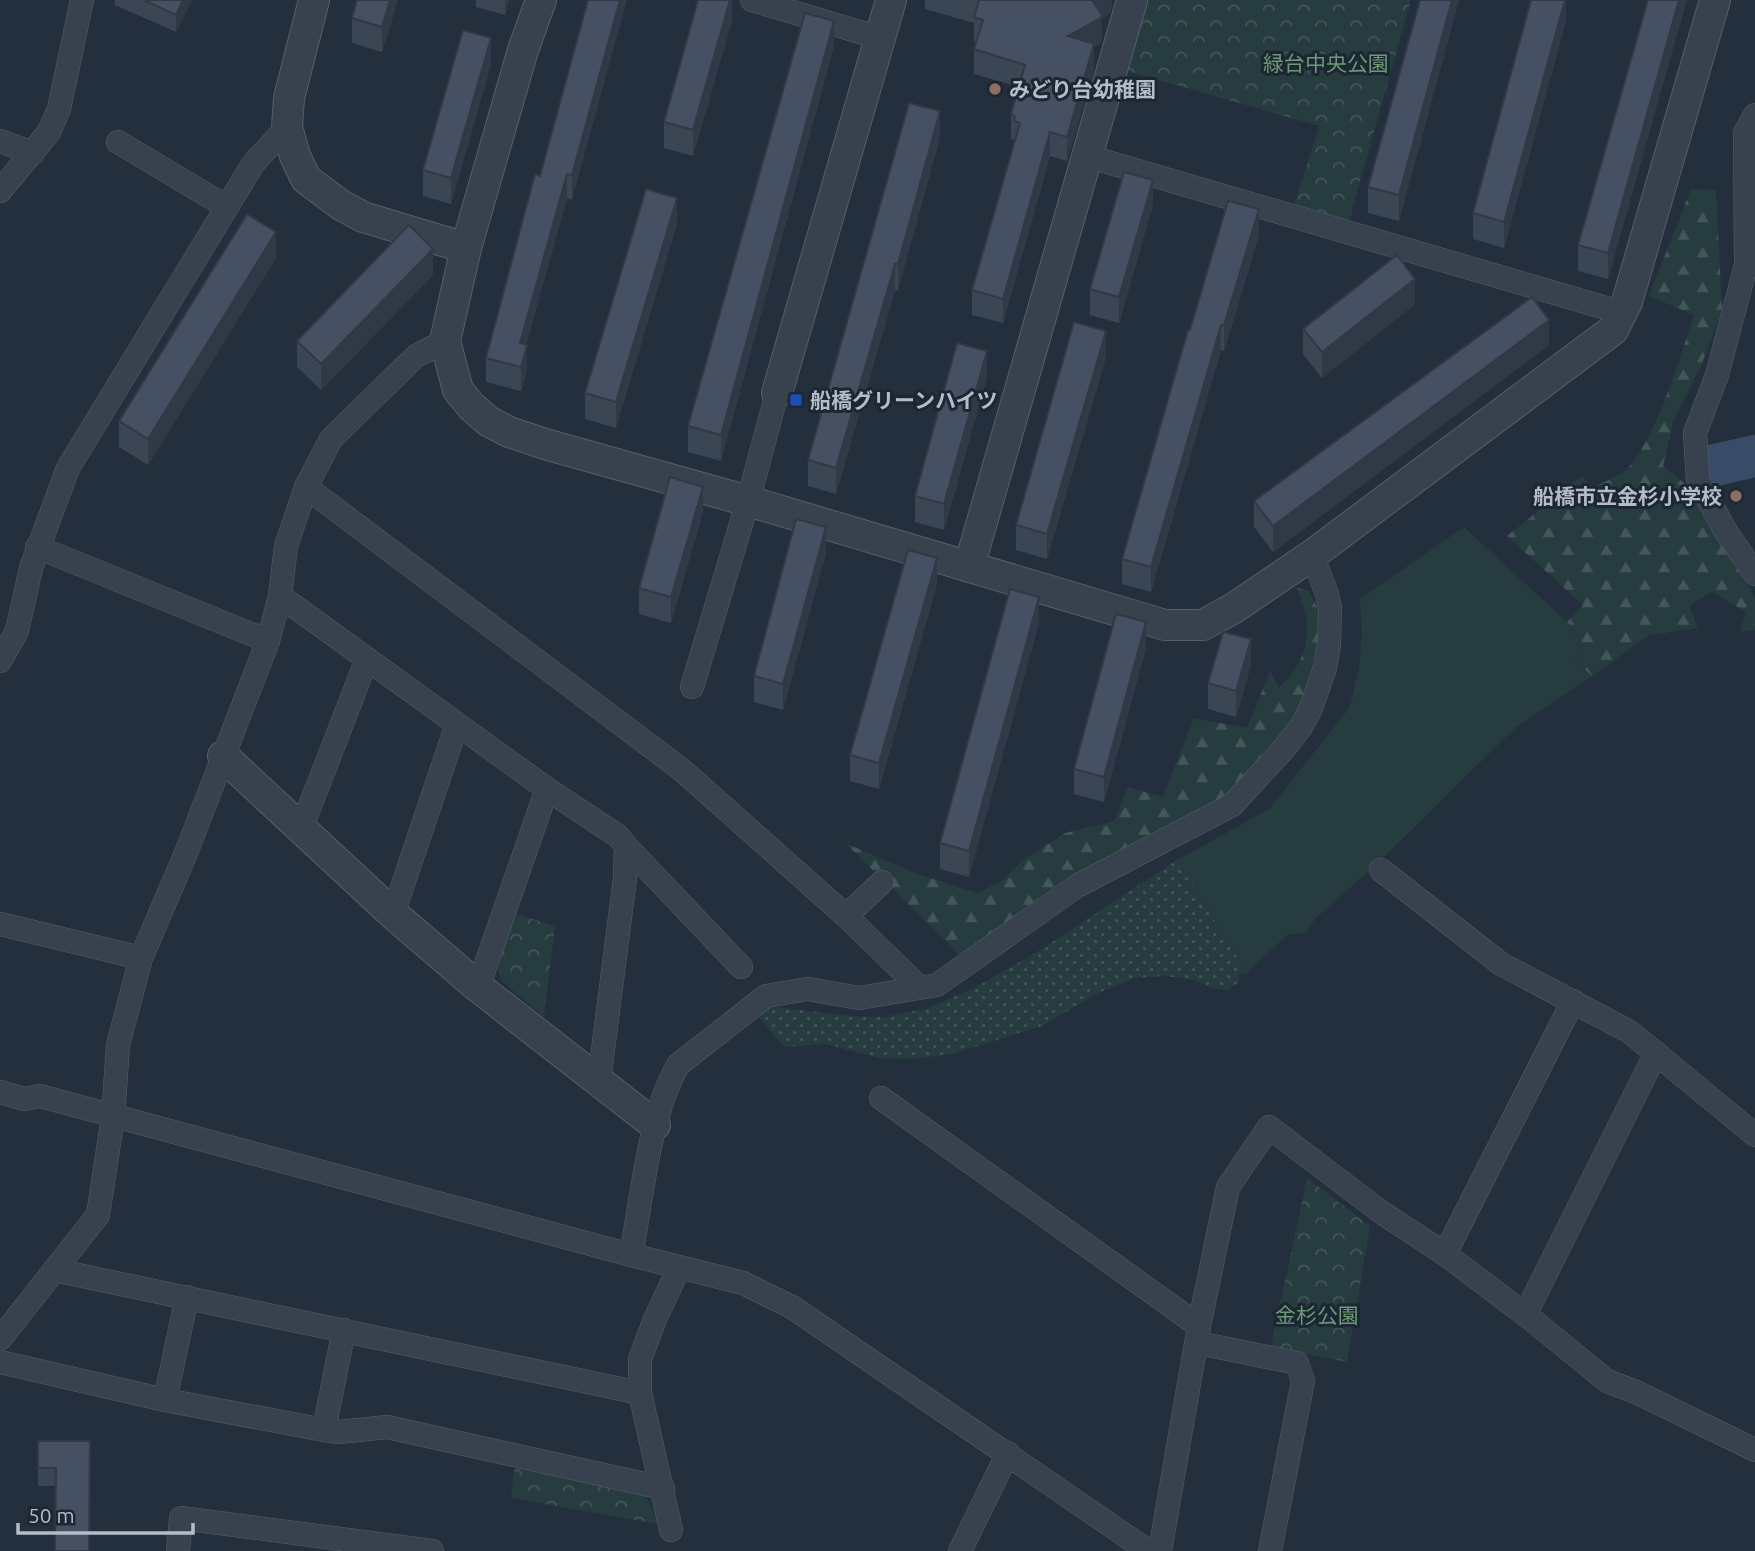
<svg xmlns="http://www.w3.org/2000/svg" width="1755" height="1551" font-family="Ubuntu,'Noto Sans JP',sans-serif">
  <style>
    .grass { fill: url(#grass-dots) }
    .forest { fill: url(#forest-firs) }
    .park { fill: url(#park-crowns) }
    .garden { fill: #263c3f }
    .lines { fill: none; stroke-linecap: round; stroke-linejoin: round }
    .river { stroke: #394c67; stroke-width: 42 }
    .minor-casing { stroke: #565f6c; stroke-width: 24 }
    .tertiary-casing { stroke: #565f6c; stroke-width: 32 }
    .minor { stroke: #38414e; stroke-width: 23 }
    .tertiary { stroke: #38414e; stroke-width: 30 }
    .wall { fill: #3b4654 }
    .shaded-wall { fill: #303945 }
    .building { fill: #455162; stroke: #303945; stroke-width: 2 }
    .education-dot { fill: #8d6e63; stroke: #1d2633; stroke-width: 2.5 }
    .transit-dot { fill: #1a4fb4; stroke: #1d2633; stroke-width: 2.5 }
    .labels { text-anchor: middle; dominant-baseline: central; stroke-width: 6; stroke-linejoin: round; paint-order: stroke }
    .park-label { font-size: 21px; fill: #6b9a76; stroke: #1d2633 }
    .poi-label { font-size: 21px; font-weight: bold; fill: #b4bcc9; stroke: #1d2633; text-anchor: start }
  </style>
  <defs>
    <pattern id="grass-dots" width="8" height="8" patternUnits="userSpaceOnUse" patternTransform="scale(1.75)"><rect width="8" height="8" fill="#263c3f"/><path d="M2 2h.1M6 6h.1" fill="none" stroke="#435659" stroke-width="1.8" stroke-linecap="round"/></pattern>
    <pattern id="forest-firs" width="22" height="20" patternUnits="userSpaceOnUse" patternTransform="scale(1.75)"><rect width="22" height="20" fill="#263c3f"/><path d="M5 1l3.5 6h-7zM16 11l3.5 6h-7z" fill="#435659"/></pattern>
    <pattern id="park-crowns" width="20" height="18" patternUnits="userSpaceOnUse" patternTransform="scale(1.75)"><rect width="20" height="18" fill="#263c3f"/><path d="M2 6a3 3 0 1 1 6 0M12 15a3 3 0 1 1 6 0" fill="none" stroke="#435659"/></pattern>
  </defs>
  <rect width="100%" height="100%" fill="#242f3e"/>
  <!-- grass -->
  <polygon class="grass" points="1177,860 1247,973 1238,974 1239,982 1227,990 1211,988 1195,980 1165,976 1135,978 1098,993 1042,1026 951,1054 912,1059 879,1058 826,1044 784,1047 755,1013 768,1006 851,1016 884,1017 929,1008 976,987 1042,949"/>
  <!-- forest -->
  <g class="forest">
    <path d="M1691 189 1716 190 1722 310 1701 366 1674 420 1663 466 1689 487 1755 597V630L1740 632 1746 612 1712 592 1689 606 1698 628 1649 635 1592 676 1574 661 1580 641 1567 622 1583 605 1507 536 1582 476 1593 487C1603 482 1619 477 1627 469 1657 437 1680 357 1694 315L1649 296Z"/>
    <path d="M1297 588 1309 591 1320 613 1321 643 1312 689 1276 748 1212 806 1071 876 961 956 845 843 915 873 978 893 1002 881 1023 860 1065 833 1115 821 1127 787 1163 797 1194 718 1247 728 1270 671 1279 688C1311 656 1314 629 1297 588Z"/>
  </g>
  <!-- park -->
  <g class="park">
    <polygon points="1143,0 1411,0 1348,224 1294,205 1319,126 1124,70"/>
    <polygon points="513,913 555,926 544,1017 502,981 496,965"/>
    <polygon points="1307,1178 1370,1226 1347,1362 1271,1347"/>
    <polygon points="524,1464 644,1492 658,1524 511,1498 514,1470"/>
  </g>
  <!-- garden -->
  <polygon class="garden" points="1464,527 1567,622 1580,641 1574,661 1592,676 1515,728 1378,863 1315,919 1306,932 1287,935 1247,973 1177,860 1269,809 1350,707 1359,668 1362,634 1360,599"/>
  <g class="lines">
    <!-- river -->
    <polyline class="river" points="1707,467 1755,456"/>
    <defs>
      <g id="minor">
        <polyline points="752,0 880,38"/>
        <polyline points="1755,115 1745,133 1746,265 1717,375 1695,433 1698,480 1725,530 1755,574"/>
        <polyline points="0,141 33,153"/>
        <polyline points="118,142 227,207"/>
        <polyline points="1087,156 1623,313"/>
        <polyline points="0,191 49,132 59,109 82,0"/>
        <polyline points="306,487 682,770 846,916 918,986"/>
        <polyline points="37,547 268,641"/>
        <polyline points="280,596 547,789 618,836 626,846 625,878 599,1081"/>
        <polyline points="0,661 17,631 31,568 68,468 253,164 287,127"/>
        <polyline points="692,687 748,501 777,393"/>
        <polyline points="301,829 367,659"/>
        <polyline points="626,846 741,967"/>
        <polyline points="1381,870 1501,964 1630,1032 1755,1135"/>
        <polyline points="393,914 457,724"/>
        <polyline points="846,916 882,882"/>
        <polyline points="0,924 141,958"/>
        <polyline points="478,987 547,789"/>
        <polyline points="0,1092 24,1099 40,1096 631,1255"/>
        <polyline points="881,1098 1199,1326"/>
        <polyline points="1445,1254 1573,1001"/>
        <polyline points="54,1270 640,1393"/>
        <polyline points="1525,1315 1656,1053"/>
        <polyline points="0,1339 98,1215 113,1117 118,1045 141,958 186,853 268,641 280,596 286,546 306,487 331,439 416,356 445,341"/>
        <polyline points="1198,1343 1297,1363 1303,1381 1270,1551"/>
        <polyline points="0,1362 165,1400 324,1430 339,1432 387,1427 663,1488"/>
        <polyline points="165,1400 187,1297"/>
        <polyline points="324,1430 344,1330"/>
        <polyline points="671,1530 640,1393 640,1359 655,1319 679,1268"/>
        <polyline points="178,1551 181,1518 432,1551"/>
        <polyline points="960,1551 1008,1453"/>
        <path d="M1148 1551 792 1307 743 1283 631 1255C642 1197 649 1116 678 1065L766 996 808 989 859 998 937 985 1077 886 1232 805 1282 751 1301 727 1311 708 1325 668 1329 644 1330 608 1327 594 1312 555"/>
        <polyline points="1160,1551 1199,1326 1228,1187 1269,1127 1381,1212 1445,1254 1531,1319 1607,1381 1636,1392 1755,1450"/>
      </g>
      <g id="tertiary">
        <polyline points="314,0 289,98 287,127 295,156 306,179 341,205 363,217 466,248"/>
        <polyline points="541,0 523,50 466,248 445,341 458,390 471,406 488,421 509,432 545,444 748,501 1165,625 1203,625 1234,608 1312,555 1613,330 1627,302 1715,0"/>
        <polyline points="777,393 891,0"/>
        <polyline points="969,567 1132,0"/>
        <polyline points="223,756 393,914 478,987 655,1125"/>
      </g>
    </defs>
    <!-- minor casing -->
    <use href="#minor" class="minor-casing"/>
    <!-- tertiary casing -->
    <use href="#tertiary" class="tertiary-casing"/>
    <!-- minor -->
    <use href="#minor" class="minor"/>
    <!-- tertiary -->
    <use href="#tertiary" class="tertiary"/>
  </g>
  <!-- wall -->
  <g class="wall">
    <polygon points="115,0 192,0 176,32 115,5"/>
    <polygon points="398,0 382,52 352,43 352,18"/>
    <polygon points="476,0 509,0 505,15 476,7"/>
    <polygon points="588,0 572,200 567,198 526,345 527,370 521,391 486,382 486,358 540,176"/>
    <polygon points="732,0 732,20 693,156 664,148 664,122"/>
    <polygon points="925,0 1112,0 1110,13 1102,19 1102,39 1101,43 1094,47 1094,69 1067,161 1050,156 1003,323 972,315 972,290 1014,144 1014,140 1011,139 1011,114 1019,87 974,74 974,49 976,42 974,41 974,23 925,9"/>
    <polygon points="1420,0 1459,0 1399,221 1368,213 1368,187"/>
    <polygon points="1566,0 1566,21 1504,248 1473,239 1473,213"/>
    <polygon points="1676,36 1608,279 1578,271 1578,245"/>
    <polygon points="834,46 721,461 688,452 688,426"/>
    <polygon points="491,64 451,204 423,196 423,170"/>
    <polygon points="940,137 898,290 895,290 836,494 808,486 808,460"/>
    <polygon points="1153,205 1119,323 1090,315 1090,289"/>
    <polygon points="677,224 616,428 585,419 585,393"/>
    <polygon points="1259,235 1224,351 1221,350 1151,592 1122,584 1122,559 1190,330"/>
    <polygon points="276,258 148,465 119,447 119,421"/>
    <polygon points="433,275 321,390 297,367 297,341"/>
    <polygon points="1415,304 1322,378 1303,354 1303,329"/>
    <polygon points="1549,345 1273,552 1254,527 1254,501"/>
    <polygon points="1106,357 1047,559 1016,550 1016,525"/>
    <polygon points="987,377 944,530 915,522 915,496"/>
    <polygon points="703,512 671,623 639,614 639,588"/>
    <polygon points="826,553 783,710 754,702 754,676"/>
    <polygon points="937,584 879,789 850,781 850,755"/>
    <polygon points="1039,623 969,877 940,869 940,843"/>
    <polygon points="1146,648 1104,802 1074,794 1074,769"/>
    <polygon points="1251,665 1236,717 1208,709 1208,683"/>
    <polygon points="38,1441 90,1441 56,1486 38,1486"/>
  </g>
  <!-- shaded-wall -->
  <g class="shaded-wall">
    <polygon points="183,0 192,0 176,32 176,15"/>
    <polygon points="390,0 398,0 382,52 382,27"/>
    <polygon points="505,0 509,0 505,15"/>
    <polygon points="620,0 627,0 572,200 572,175"/>
    <polygon points="730,0 732,0 732,20 693,156 693,130"/>
    <polygon points="1096,0 1112,0 1112,5 1110,13 1102,19 1102,39 1101,43 1094,47 1094,69 1067,161 1068,36"/>
    <polygon points="1452,0 1459,0 1399,221 1399,195"/>
    <polygon points="1565,0 1566,0 1566,21 1504,248 1504,222"/>
    <polygon points="1679,0 1687,0 1608,279 1608,253"/>
    <polygon points="834,21 834,46 721,461 721,435"/>
    <polygon points="491,38 491,64 451,204 451,178"/>
    <polygon points="940,111 940,137 898,290 898,264"/>
    <polygon points="1050,132 1050,156 1003,323 1003,299"/>
    <polygon points="567,174 567,198 520,368 520,343"/>
    <polygon points="1153,180 1153,205 1119,323 1119,297"/>
    <polygon points="677,198 677,224 616,428 616,402"/>
    <polygon points="1259,209 1259,235 1224,351 1224,325"/>
    <polygon points="276,232 276,258 148,465 148,439"/>
    <polygon points="433,249 433,275 321,390 321,364"/>
    <polygon points="895,264 895,290 836,494 836,468"/>
    <polygon points="1415,279 1415,304 1322,378 1322,352"/>
    <polygon points="1549,320 1549,345 1273,552 1273,526"/>
    <polygon points="1221,325 1221,350 1151,592 1151,567"/>
    <polygon points="1106,331 1106,357 1047,559 1047,534"/>
    <polygon points="527,345 527,370 521,391 521,367"/>
    <polygon points="987,351 987,377 944,530 944,504"/>
    <polygon points="703,487 703,512 671,623 671,597"/>
    <polygon points="826,527 826,553 783,710 783,684"/>
    <polygon points="937,558 937,584 879,789 879,763"/>
    <polygon points="1039,597 1039,623 969,877 969,851"/>
    <polygon points="1146,622 1146,648 1104,802 1104,777"/>
    <polygon points="1251,639 1251,665 1236,717 1236,691"/>
  </g>
  <!-- building -->
  <g class="building">
    <polygon points="144,0 183,0 176,15"/>
    <polygon points="357,0 390,0 382,27 352,18"/>
    <polygon points="588,0 620,0 572,175 567,174 520,343 527,345 521,367 486,358 535,174 540,176"/>
    <polygon points="698,0 730,0 693,130 664,122"/>
    <polygon points="979,0 1096,0 1093,2 1102,15 1101,18 1068,36 1094,44 1067,137 1050,132 1003,299 972,290 1020,123 1014,121 1015,116 1011,114 1025,65 974,49 983,20 974,17"/>
    <polygon points="1420,0 1452,0 1399,195 1368,187"/>
    <polygon points="1531,0 1565,0 1504,222 1473,213"/>
    <polygon points="1648,0 1679,0 1608,253 1578,245"/>
    <polygon points="805,13 834,21 721,435 688,426"/>
    <polygon points="463,30 491,38 451,178 423,170"/>
    <polygon points="909,103 940,111 898,264 895,264 836,468 808,460"/>
    <polygon points="1124,172 1153,180 1119,297 1090,289"/>
    <polygon points="646,189 677,198 616,402 585,393"/>
    <polygon points="1228,201 1259,209 1224,325 1221,325 1151,567 1122,559 1188,330 1190,330"/>
    <polygon points="247,214 276,232 148,439 119,421"/>
    <polygon points="409,225 433,249 321,364 297,341"/>
    <polygon points="1397,255 1415,279 1322,352 1303,329"/>
    <polygon points="1532,297 1549,320 1273,526 1254,501"/>
    <polygon points="1074,322 1106,331 1047,534 1016,525"/>
    <polygon points="957,343 987,351 944,504 915,496"/>
    <polygon points="670,477 703,487 671,597 639,588"/>
    <polygon points="796,519 826,527 783,684 754,676"/>
    <polygon points="908,550 937,558 879,763 850,755"/>
    <polygon points="1010,589 1039,597 969,851 940,843"/>
    <polygon points="1116,614 1146,622 1104,777 1074,769"/>
    <polygon points="1223,632 1251,639 1236,691 1208,683"/>
    <polygon points="38,1441 90,1441 89,1551 55,1551 56,1468 38,1468"/>
  </g>
  <!-- markers -->
  <g class="education-dot">
    <circle cx="995" cy="89" r="7"/>
    <circle cx="1736" cy="496" r="7"/>
  </g>
  <rect class="transit-dot" x="789" y="393" width="14" height="14" rx="3.5"/>
  <g class="labels">
    <!-- park labels -->
    <g class="park-label">
      <text x="1326" y="63">緑台中央公園</text>
      <text x="1317" y="1315">金杉公園</text>
    </g>
    <!-- poi labels -->
    <g class="poi-label">
      <text x="1009" y="89">みどり台幼稚園</text>
      <text x="810" y="400">船橋グリーンハイツ</text>
      <text x="1722" y="496" text-anchor="end">船橋市立金杉小学校</text>
    </g>
  </g>
  <!-- scale -->
  <path d="M18 1523v10h175v-10" fill="none" stroke="#b4bcc9" stroke-width="3.5"/>
  <text x="28" y="1523" font-size="21" fill="#b4bcc9" stroke="#1d2633" stroke-width="5" paint-order="stroke">50 m</text>
</svg>
